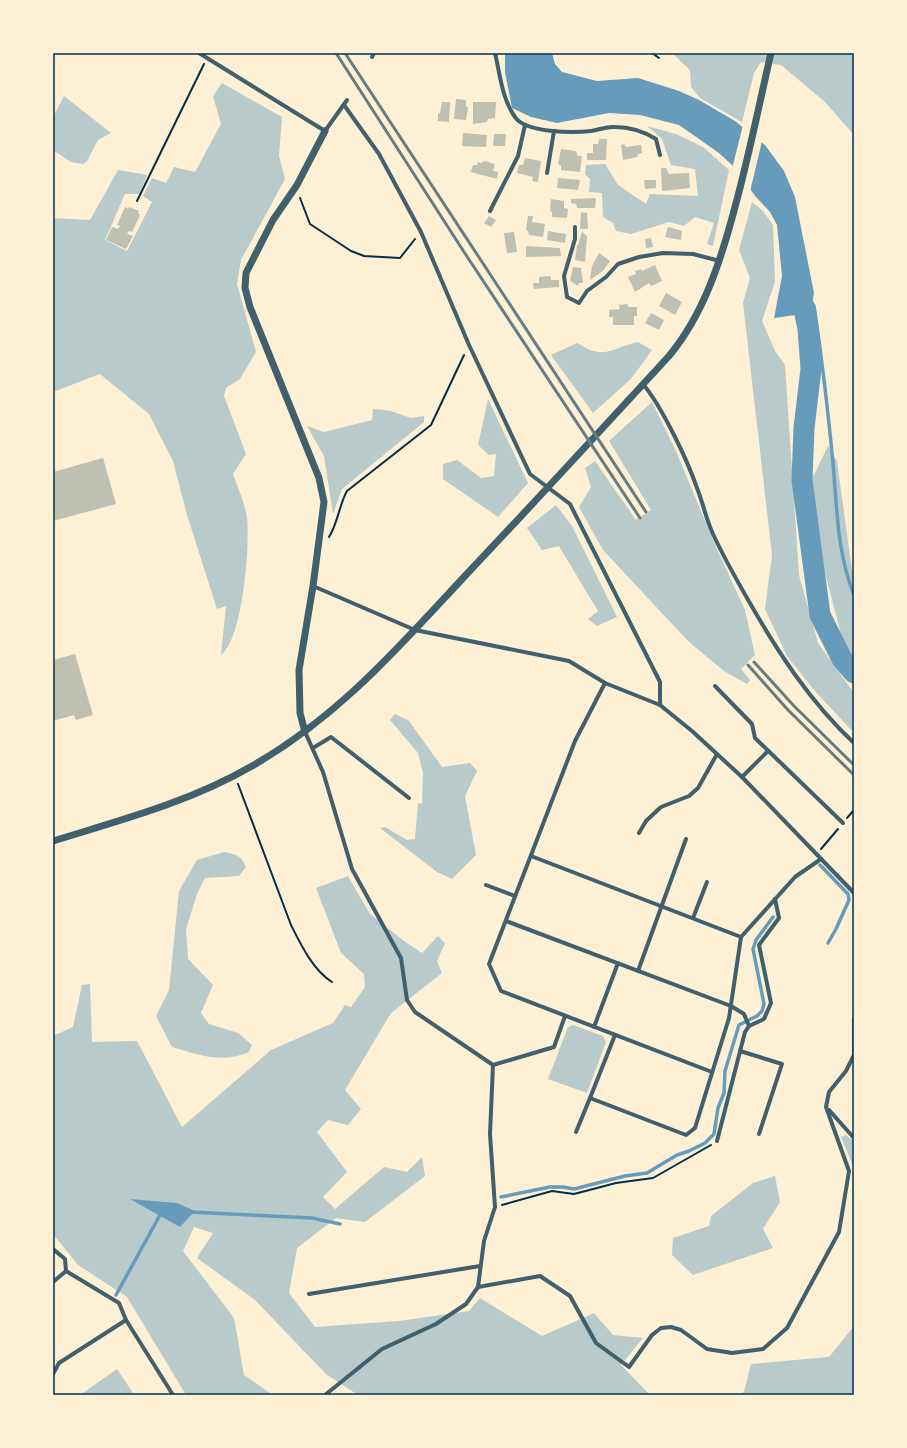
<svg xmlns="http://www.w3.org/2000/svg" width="907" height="1448" font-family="'Fira Sans Condensed',sans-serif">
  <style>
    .green { fill: #b9caca }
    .water { fill: #669bbc }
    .pier { fill: #fdf0d5 }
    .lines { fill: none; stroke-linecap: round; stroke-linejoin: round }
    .stream { stroke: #669bbc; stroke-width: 3.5 }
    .river { stroke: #669bbc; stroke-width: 21 }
    .building { fill: #bec0b2 }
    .path { stroke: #003049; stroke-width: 2 }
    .minor { stroke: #3f606c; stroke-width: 4 }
    .tertiary { stroke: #3f606c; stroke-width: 7 }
    .rail { stroke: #657d81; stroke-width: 3 }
    .neatline { fill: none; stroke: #003049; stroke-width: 1.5 }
  </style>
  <rect width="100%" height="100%" fill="#fdf0d5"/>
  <!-- green -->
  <g class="green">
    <polygon points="672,53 854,53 854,135 825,102 781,65 761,62 754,73 742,122 700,98 691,87 690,70"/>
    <path d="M222 83 282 117 279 156 285 179 241 260 237 284 256 352 240 379 226 388 224 396 246 454 233 474C238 488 245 503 247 518 250 545 243 639 221 655L226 606 217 609 187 515 173 461 149 414 100 374 53 392V218L90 220 118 170 147 175 139 194H125L105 240 127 251 152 202 143 196 152 178 166 183 174 167 195 172 221 124 213 96Z"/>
    <polygon points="64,96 111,133 98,140 87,161 83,164 71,162 53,150 53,117"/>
    <polygon points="647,126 676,134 703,147 729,170 713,246 707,244 714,223 695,217 684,226 669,222 631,234 616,231 613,223 603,217 602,193 589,192 590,179 585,174 586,165 605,164 618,185 646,204 650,194 698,196 695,169 671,165 662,139"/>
    <polygon points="752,202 763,211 773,225 775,282 762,321 775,351 785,365 799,575 818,643 854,693 854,733 814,690 787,656 765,609 772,555 743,303 750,278 739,250"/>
    <path d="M638 342 652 350 631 379 593 413 551 355 577 343C606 361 610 348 638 342Z"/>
    <polygon points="488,399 528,483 498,517 443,479 443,464 457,460 481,478 494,476 496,454 489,455 478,445"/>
    <polygon points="652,402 676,451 716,547 745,610 755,655 741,669 750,680 747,684 724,671 689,642 603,550 579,507 591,487 585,468 595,461 636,520 651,510 609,441"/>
    <polygon points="373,409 391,411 411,418 424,416 424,422 342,489 333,514 324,456 307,426 324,432 372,420"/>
    <polygon points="828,446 837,461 854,585 854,661 846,653 819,550 812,476 814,475"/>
    <polygon points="556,505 572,526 617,617 597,626 588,619 598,611 559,546 542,550 527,528"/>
    <polygon points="395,714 409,721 442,767 470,763 477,771 465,796 476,855 452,879 437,872 380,828 385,827 407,840 415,839 418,803 422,804 423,773 418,753 390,720"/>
    <path d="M224 852C236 854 242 856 246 867L239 876 205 878 197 894 186 929 188 959 213 985 201 1013 209 1024 238 1033 252 1045 249 1052C219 1064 201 1055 172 1047L156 1016 169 990 179 891 197 860Z"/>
    <polygon points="348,876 370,914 404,941 422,953 438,936 445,943 437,961 442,973 391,1013 345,1090 361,1109 348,1125 328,1120 317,1132 347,1172 323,1197 335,1209 384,1167 407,1172 422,1157 425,1176 365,1222 336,1218 297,1248 289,1293 315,1327 399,1321 469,1311 480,1298 542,1336 594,1313 613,1335 643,1338 621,1365 650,1395 358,1395 326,1374 255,1300 197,1258 213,1233 194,1227 183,1251 234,1318 244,1375 273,1395 186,1395 127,1297 78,1265 53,1234 53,1036 73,1027 82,985 90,984 92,1042 137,1041 182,1127 271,1050 333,1023 345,1005 351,1007 365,987 364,974 341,953 316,888"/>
    <polygon points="573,1025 603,1036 606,1042 587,1093 548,1079 568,1027"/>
    <polygon points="846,1135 854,1141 854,1168 841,1137"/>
    <polygon points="775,1176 780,1202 763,1229 773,1248 693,1275 672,1255 673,1238 709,1226 711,1216 753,1183"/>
    <polygon points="854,1326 854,1395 737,1395 744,1392 751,1364 829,1357"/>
    <polygon points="117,1369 133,1393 129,1395 80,1395"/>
  </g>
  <!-- water -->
  <g class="water">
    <polygon points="505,53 552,53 555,64 562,72 597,81 638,78 679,91 699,100 735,121 765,145 784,171 795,197 814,293 810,313 774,318 782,276 777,225 770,212 756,197 732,165 719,153 679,125 640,115 609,113 557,123 531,117 512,108 505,72"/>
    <polygon points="130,1199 177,1203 195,1211 180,1227"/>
  </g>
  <!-- pier -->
  <polygon class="pier" points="743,125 762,141 750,192 732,169"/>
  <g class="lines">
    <!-- stream -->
    <g class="stream">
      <path d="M810 300 814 306C822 359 828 411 833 463 837 508 837 553 854 595"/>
      <polyline points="820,865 848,894 849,900 836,929 828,943"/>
      <polyline points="501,1197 550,1187 563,1187 574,1189 625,1176 647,1173 677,1155 689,1151 705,1143 714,1134 718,1108 724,1093 725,1071 739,1025 757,1016 762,1011 764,1004 753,949 756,940 773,917"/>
      <polyline points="190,1212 312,1218 340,1224"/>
      <polyline points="116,1295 160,1215"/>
    </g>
    <!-- river -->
    <polyline class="river" points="799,285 808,329 811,369 804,428 802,480 820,615 842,659 854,673"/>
  </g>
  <!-- building -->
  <g class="building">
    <polygon points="456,99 466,100 466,107 468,107 466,120 454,119"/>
    <polygon points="442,102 450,102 449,122 438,121 438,114 440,113"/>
    <polygon points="473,102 496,102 495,118 488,119 487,122 473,124"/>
    <polygon points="463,133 487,135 486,147 462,146"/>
    <polygon points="494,134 506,134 505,146 493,146"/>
    <polygon points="599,139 607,139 606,160 587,160 587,153 593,153 593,144 598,144"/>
    <polygon points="624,144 626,147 641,145 642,153 638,154 637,157 623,160 621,145"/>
    <polygon points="561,149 576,151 578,156 582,156 580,172 561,170 561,166 558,164"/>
    <polygon points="525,158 541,161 538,182 532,181 533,177 517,173 519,165 523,165"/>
    <polygon points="484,161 495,164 493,171 498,172 497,179 471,172 473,165 477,165 478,162 482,163"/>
    <polygon points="661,168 666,168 669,174 689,173 690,188 662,191"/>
    <polygon points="558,178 580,180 578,190 557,188"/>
    <polygon points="644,180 656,180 656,188 645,189"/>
    <polygon points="594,198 596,199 595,208 577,208 576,204 571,203 571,199"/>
    <polygon points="551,199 564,201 564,208 568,209 567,218 552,217 552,212 550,211"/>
    <polygon points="125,207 128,209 129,207 139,211 138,213 140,215 132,232 129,231 127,234 133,236 126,249 106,240 112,227 118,229 120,226 117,225"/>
    <polygon points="581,212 587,213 588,229 580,229"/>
    <polygon points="489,216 496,220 491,227 484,223"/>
    <polygon points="528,216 533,216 532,222 545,224 543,237 529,235 528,231 526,230"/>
    <polygon points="668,227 682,231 681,240 665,237"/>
    <polygon points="548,231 566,234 565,243 547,240"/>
    <polygon points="514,232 517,252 507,253 504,233"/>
    <polygon points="582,232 587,236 585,262 575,260 577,245 578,245"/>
    <polygon points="651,238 653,247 646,248 645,239"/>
    <polygon points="526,246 560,248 561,256 526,257"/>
    <polygon points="599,253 610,261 603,271 590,280 592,266"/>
    <polygon points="655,265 662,281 651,286 649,283 635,292 628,277 636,274 635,271 641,269 642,271"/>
    <polygon points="573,267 581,268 583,283 579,283 578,286 570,281"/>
    <polygon points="550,276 551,280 559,280 559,287 534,289 533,283 539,283 539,277"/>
    <polygon points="666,293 682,302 675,315 659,306"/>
    <polygon points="628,304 628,307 637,307 637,316 634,316 634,325 613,325 613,317 609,317 609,310 620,309 619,305"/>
    <polygon points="651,313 664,320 659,330 645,323"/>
    <polygon points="103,458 116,504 53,521 53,472"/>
    <polygon points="75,654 93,715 76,720 74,715 53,721 53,660"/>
  </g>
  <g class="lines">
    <!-- path -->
    <g class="path">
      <polyline points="652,53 659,58"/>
      <polyline points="300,198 310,224 351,251 364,256 400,258 415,239"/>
      <polyline points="137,201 204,64"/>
      <path d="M329 537C338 523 339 505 347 491L431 425 464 355"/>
      <path d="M238 784 291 925C301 945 313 970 332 982"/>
      <polyline points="847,818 854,810"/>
      <polyline points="821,849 838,829"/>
      <polyline points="502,1205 552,1191 574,1194 616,1183 653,1178 711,1145"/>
    </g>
    <!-- minor -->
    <g class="minor">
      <polyline points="199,53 325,131 347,100"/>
      <path d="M495 53C500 74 502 99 515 117 525 133 574 133 591 131 599 130 607 126 615 127 631 127 643 131 656 139L660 155"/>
      <polyline points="372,57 374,53"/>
      <polyline points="344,105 379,154 421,232 469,345 530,474 570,504 660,682 660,705"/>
      <polyline points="547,173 554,131"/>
      <polyline points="490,211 518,156 525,125"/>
      <polyline points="575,227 575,239 564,276 567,297 579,303 587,291 606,277 618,264 639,257 663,253 693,254 720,261"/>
      <path d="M643 384C662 407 687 459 697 488 703 503 706 519 713 534 723 556 735 577 747 598 777 651 810 702 854 743"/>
      <polyline points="313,586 415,630 569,661 605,683 660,705 692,731 742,777 854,893"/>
      <polyline points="605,683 575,741 489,964 501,991 712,1072"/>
      <polyline points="715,686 752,724 755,738 843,823"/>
      <polyline points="305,732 323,772 352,869 401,958 407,1000 415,1012 493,1065 490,1134 495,1207 484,1241 478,1287 466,1304 436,1324 382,1349 325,1395"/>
      <polyline points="313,748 331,737 409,798"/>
      <polyline points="742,777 768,751"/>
      <polyline points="639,833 646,821 661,807 689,796 698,788 717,754"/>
      <polyline points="531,856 741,937"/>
      <polyline points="486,885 515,896"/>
      <polyline points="693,918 707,882"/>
      <polyline points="506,921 731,1006 744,1014 749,1026"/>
      <polyline points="638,971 686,839"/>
      <polyline points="594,1027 618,963"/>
      <polyline points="615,1035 590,1098 686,1135 695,1128 729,1018 741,937 795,877 821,859"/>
      <polyline points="740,1051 782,1064 759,1134"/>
      <polyline points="493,1065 554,1047 565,1016"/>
      <polyline points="829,1110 854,1138"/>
      <polyline points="576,1132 590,1098"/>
      <polyline points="717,1141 745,1032 749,1026 764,1019 771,1003 759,945 779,918 775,899"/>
      <polyline points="53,1249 65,1259 66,1271 53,1282"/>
      <polyline points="66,1271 119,1303 126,1320 173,1395"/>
      <polyline points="478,1287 540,1276 570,1296 596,1343 629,1367 652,1335 661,1328 671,1327 681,1330 707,1349 732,1353 763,1349 787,1328 839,1232 849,1171 826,1107 829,1092 846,1071 854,1055 854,1019"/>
      <polyline points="309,1294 480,1266"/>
      <polyline points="53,1374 59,1363 126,1320"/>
    </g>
    <!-- tertiary -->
    <g class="tertiary">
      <polyline points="305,732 300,713 299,670 313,586 324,502 319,478 250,307 245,288 246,273 273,220 297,185 325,131"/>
      <path d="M53 841C121 820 190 802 252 766 338 717 397 649 464 577 533 504 601 430 669 356 704 314 721 260 735 207 749 156 759 105 771 53"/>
    </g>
    <!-- rail -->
    <g class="rail">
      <polyline points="336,53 466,255 640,518"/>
      <polyline points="345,53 646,512"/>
      <polyline points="754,662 794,706 854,765"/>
      <polyline points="748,665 788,710 854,775"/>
    </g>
  </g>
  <!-- border -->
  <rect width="907" height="1448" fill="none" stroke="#fdf0d5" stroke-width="108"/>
  <rect x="54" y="54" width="799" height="1340" class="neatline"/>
</svg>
